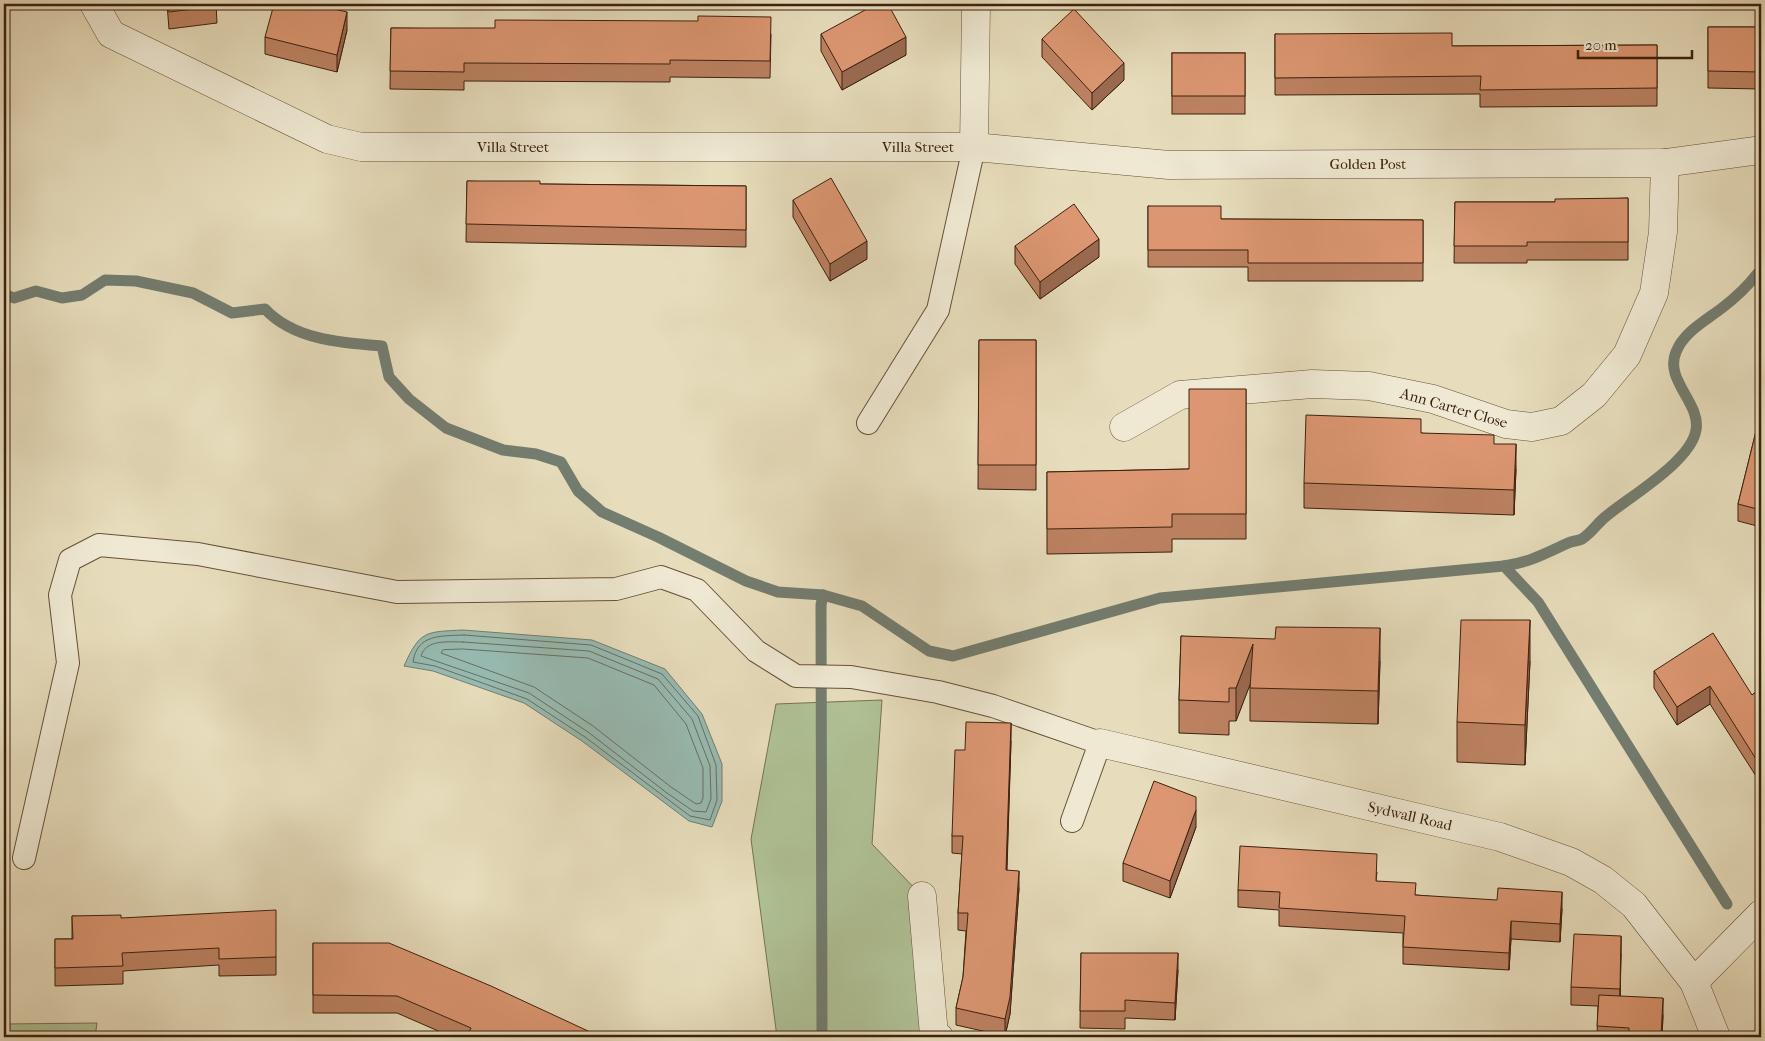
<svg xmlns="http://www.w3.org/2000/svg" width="1765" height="1041" font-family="'IM FELL French Canon',serif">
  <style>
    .green { fill: #afc296; stroke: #767252 }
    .water { fill: #97bbb2; stroke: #737d70 }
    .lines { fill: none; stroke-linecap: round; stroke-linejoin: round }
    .shore { stroke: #6a6e60; stroke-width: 1 }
    .stream { stroke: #737d70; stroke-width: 11 }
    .service-casing { stroke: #675039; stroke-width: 24 }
    .minor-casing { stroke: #675039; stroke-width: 29 }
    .service { stroke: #efe9d3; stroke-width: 22 }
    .minor { stroke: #efe9d3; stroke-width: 28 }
    .wall { fill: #bd8262; stroke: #3c210d }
    .shaded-wall { fill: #9a6a50; stroke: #3c210d }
    .building { fill: #dc9772; stroke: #3c210d }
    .labels { text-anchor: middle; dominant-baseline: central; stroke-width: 4.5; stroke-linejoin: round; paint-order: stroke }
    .street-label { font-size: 15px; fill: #3c210d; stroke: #efe9d3 }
  </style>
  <rect width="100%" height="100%" fill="#e7ddbc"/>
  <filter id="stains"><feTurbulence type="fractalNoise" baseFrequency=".004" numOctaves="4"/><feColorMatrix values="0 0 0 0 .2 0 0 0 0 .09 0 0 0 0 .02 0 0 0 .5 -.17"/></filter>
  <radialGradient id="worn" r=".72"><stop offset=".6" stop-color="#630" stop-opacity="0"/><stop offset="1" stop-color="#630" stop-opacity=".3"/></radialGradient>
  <!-- green -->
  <g class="green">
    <polygon points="882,700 872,844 922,896 930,1037 777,1037 751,839 776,704"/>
    <polygon points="97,1023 95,1037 4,1037 4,1024"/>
  </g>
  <!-- water -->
  <path class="water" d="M463 630 592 640 665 669 702 714 722 764V801L712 827 689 821 582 741 524 703 433 671 404 666C420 630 426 632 463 630Z"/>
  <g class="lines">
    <!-- shore -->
    <g class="shore">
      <path d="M464 635 591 645 662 674 698 716 716 765 717 800 710 820 690 816 585 737 527 699 435 666 413 662C417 634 441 636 464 635Z"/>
      <path d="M463 642 589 651 658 679 692 719 710 766 711 799 706 812 693 811 667 793 588 732 529 693 421 656C426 639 449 642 463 642Z"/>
      <polygon points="463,649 588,658 654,685 686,724 703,768 703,798 701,803 696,804 671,787 593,726 534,687 441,653 443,650"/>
    </g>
    <!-- stream -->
    <g class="stream">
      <path d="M4 294 14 298 36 291 62 298 82 295 105 280 136 281 193 293 232 313 265 309C294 340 342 343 382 346L389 377 409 399 446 428 503 450 536 454 561 462 578 491 602 512 658 537 746 581 778 592 823 595 862 606 929 651 953 656 1160 598 1504 566 1538 602 1727 904"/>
      <path d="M1504 566C1530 562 1544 554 1568 543 1572 541 1578 541 1582 539 1591 533 1596 525 1604 518 1627 498 1691 462 1696 430 1701 403 1664 380 1676 352 1684 332 1705 321 1722 308 1735 298 1747 287 1757 274L1761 272"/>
      <polyline points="822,1037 821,605 823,595"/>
    </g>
    <defs>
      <g id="service">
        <polyline points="868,423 938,310 974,147"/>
        <polyline points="24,858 68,663 60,595 70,560 99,545 198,554 397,592 616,589 661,577 697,590 756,651 796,676 851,677 938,692 993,706 1100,743 1072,821"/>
      </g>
      <g id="minor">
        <polyline points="94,4 111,34 327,139 361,147 974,147 1169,165 1665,163 1761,150"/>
        <polyline points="974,147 976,4"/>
        <polyline points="1124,427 1180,395 1312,384 1369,386 1433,399 1506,424 1532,427 1561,421 1594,395 1627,355 1654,293 1663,232 1665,163"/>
        <polyline points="1100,743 1500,837 1571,862 1603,880 1634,905 1694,982 1716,1037"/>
        <polyline points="922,896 934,1035 939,1037"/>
        <polyline points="1694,982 1761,914"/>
      </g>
    </defs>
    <!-- service casing -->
    <use href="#service" class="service-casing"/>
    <!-- minor casing -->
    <use href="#minor" class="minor-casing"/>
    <!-- service -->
    <use href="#service" class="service"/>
    <!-- minor -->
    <use href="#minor" class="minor"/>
  </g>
  <!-- wall -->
  <g class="wall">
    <polygon points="167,4 216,4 217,23 169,29"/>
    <polygon points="1708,27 1761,27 1761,89 1708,88"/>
    <polygon points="391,28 771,34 770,78 670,77 670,82 464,81 464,90 390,89"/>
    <polygon points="347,30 337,72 265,54 265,37"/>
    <polygon points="821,34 906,55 842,90 821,51"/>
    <polygon points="1275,34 1452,46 1657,45 1657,106 1480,107 1480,94 1275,95"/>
    <polygon points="1042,39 1124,80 1092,110 1042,57"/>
    <rect x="1172" y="53" width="73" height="61"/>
    <polygon points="467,181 540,184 746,186 746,247 466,242"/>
    <polygon points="1628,198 1628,260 1527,260 1527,263 1454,263 1455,202 1555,202"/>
    <polygon points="793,200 867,259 830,281 793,217"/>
    <polygon points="1148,206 1221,219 1423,220 1423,281 1248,281 1248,267 1148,267"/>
    <polygon points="1015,246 1099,257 1040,299 1015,264"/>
    <polygon points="979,340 1036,340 1036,490 978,489"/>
    <polygon points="1246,389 1246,539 1172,539 1172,552 1047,554 1047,472 1189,469"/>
    <polygon points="1761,411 1761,527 1738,521 1738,504"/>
    <polygon points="1421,433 1494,444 1516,469 1514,515 1304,508 1304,483"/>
    <polygon points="1181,636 1380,661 1378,724 1250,721 1250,684 1236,721 1229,721 1229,735 1179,733 1179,700"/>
    <polygon points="1530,661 1525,765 1457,762 1457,722"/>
    <polygon points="1654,671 1752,695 1761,688 1761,784 1710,704 1677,725 1654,688"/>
    <polygon points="1011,741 1007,870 1019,888 1010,1014 1005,1036 956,1025 956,1008 963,977 966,931 958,930 958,913 962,854 952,853 952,836 965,750"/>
    <polygon points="1196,827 1170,898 1123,881 1123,863"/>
    <polygon points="1377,872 1376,881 1416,895 1562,909 1560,942 1511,939 1509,970 1403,964 1403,933 1279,926 1279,910 1238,907 1238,890"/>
    <polygon points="72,916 121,918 276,957 276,975 219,976 219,965 123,971 123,984 55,986 55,939 72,939"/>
    <polygon points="313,943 601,1037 452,1037 397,1013 313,1013"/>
    <polygon points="1081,953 1178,970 1175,1020 1125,1018 1125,1029 1080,1028"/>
    <polygon points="1621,953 1620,996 1663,1015 1662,1037 1597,1037 1598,1006 1571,1005 1571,987"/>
  </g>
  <!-- shaded-wall -->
  <g class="shaded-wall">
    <polygon points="347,12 347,30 337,72 337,55"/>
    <polygon points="906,37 906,55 842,90 842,72"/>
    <polygon points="1124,63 1124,80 1092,110 1092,93"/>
    <polygon points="1099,239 1099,257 1040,299 1040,282"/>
    <polygon points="867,241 867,259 830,281 830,264"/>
    <polygon points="1516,444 1516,469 1514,515 1514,490"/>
    <polygon points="1530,620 1530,661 1525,765 1525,725"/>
    <polygon points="1380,628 1380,661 1378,724 1378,691"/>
    <polygon points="1253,644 1253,677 1236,721 1236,688"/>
    <polygon points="1710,686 1710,704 1677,725 1677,707"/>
    <polygon points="1011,723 1011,741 1006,888 1006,870"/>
    <polygon points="1196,810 1196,827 1170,898 1170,881"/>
    <polygon points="1019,871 1019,888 1010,1014 1005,1036 1005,1019"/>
    <polygon points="1562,892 1562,909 1560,942 1560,924"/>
    <polygon points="1511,921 1511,939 1509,970 1509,953"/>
    <polygon points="1621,936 1621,953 1620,1007 1620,989"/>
    <polygon points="1178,953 1178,970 1175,1020 1175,1003"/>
    <polygon points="1663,998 1663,1015 1662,1037 1661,1037"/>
  </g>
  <!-- building -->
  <g class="building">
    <polygon points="168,4 216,4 217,6 169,12"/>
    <polygon points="274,4 313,4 347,12 337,55 265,37"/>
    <polygon points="876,4 888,4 906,37 842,72 821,34"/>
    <polygon points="1074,9 1124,63 1092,93 1042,39"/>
    <polygon points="698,16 771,17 770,61 670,60 670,64 464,63 464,72 390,71 391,28 495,28 495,20 698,21"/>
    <polygon points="1708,27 1761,27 1761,72 1708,71"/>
    <polygon points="1452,33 1452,46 1657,45 1657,88 1480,90 1481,76 1275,78 1275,34"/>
    <rect x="1172" y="53" width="73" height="43"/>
    <polygon points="831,178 867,241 830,264 793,200"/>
    <polygon points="467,181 540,181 540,184 746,186 746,230 466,224"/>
    <polygon points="1628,198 1628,242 1527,242 1527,246 1454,246 1455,202 1555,202 1555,199"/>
    <polygon points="1074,204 1099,239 1040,282 1015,246"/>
    <polygon points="1148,206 1221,206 1221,219 1423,220 1423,263 1248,263 1248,250 1148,250"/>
    <polygon points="979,340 1036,340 1036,465 978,465"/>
    <polygon points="1189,389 1246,389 1246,514 1172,514 1172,527 1047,529 1047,472 1189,469"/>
    <polygon points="1761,411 1761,510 1738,504"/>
    <polygon points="1306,415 1421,419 1421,433 1494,435 1494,444 1516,444 1514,490 1304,483"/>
    <polygon points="1461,620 1530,620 1525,725 1457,722"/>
    <polygon points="1276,627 1380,628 1378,691 1250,688 1253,644 1236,688 1229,688 1229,702 1179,700 1181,636 1275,639"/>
    <polygon points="1713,633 1752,695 1761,688 1761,767 1710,686 1677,707 1654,671"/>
    <polygon points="966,722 1011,723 1006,870 1019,871 1010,997 1005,1019 956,1008 963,977 968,913 958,913 963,836 952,836 955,750 965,750"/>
    <polygon points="1154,781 1196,797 1196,810 1170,881 1123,863"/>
    <polygon points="1240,846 1377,854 1376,881 1416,883 1415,895 1497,900 1498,888 1562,892 1560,924 1511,921 1509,953 1403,947 1405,916 1279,908 1280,892 1238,890"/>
    <polygon points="276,910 276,957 219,959 219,948 122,953 123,966 55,968 55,939 73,939 72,916 121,915 121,918"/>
    <polygon points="1574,934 1621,936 1620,989 1571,987"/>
    <polygon points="313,943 389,943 491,986 601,1037 481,1037 469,1032 471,1028 397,996 313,995"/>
    <polygon points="1081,953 1178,953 1175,1003 1125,1000 1125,1011 1080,1011"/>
    <polygon points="1599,995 1663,998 1661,1037 1629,1037 1629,1028 1597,1026"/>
    <polygon points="1484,1035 1484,1037 1456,1037"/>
  </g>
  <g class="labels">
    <!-- street labels -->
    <g class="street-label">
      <text x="513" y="147">Villa Street</text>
      <text x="918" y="147">Villa Street</text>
      <text x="1368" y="164">Golden Post</text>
      <text transform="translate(1454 408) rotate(16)">Ann Carter Close</text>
      <text transform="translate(1410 816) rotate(13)">Sydwall Road</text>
    </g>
  </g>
  <!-- margin -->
  <rect width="1765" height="1041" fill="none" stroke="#e7ddbc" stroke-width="20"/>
  <rect x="5" y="5" width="1755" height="1031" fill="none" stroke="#3c210d" stroke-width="2.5"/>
  <rect x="10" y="10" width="1745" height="1021" fill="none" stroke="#3c210d"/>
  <!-- scale -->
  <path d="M1578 50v8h114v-8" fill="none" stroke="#3c210d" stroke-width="2.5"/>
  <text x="1585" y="50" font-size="15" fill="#3c210d" stroke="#efe9d3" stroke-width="4" paint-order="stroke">20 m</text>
  <rect width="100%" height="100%" filter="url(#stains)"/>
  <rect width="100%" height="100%" fill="url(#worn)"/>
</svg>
